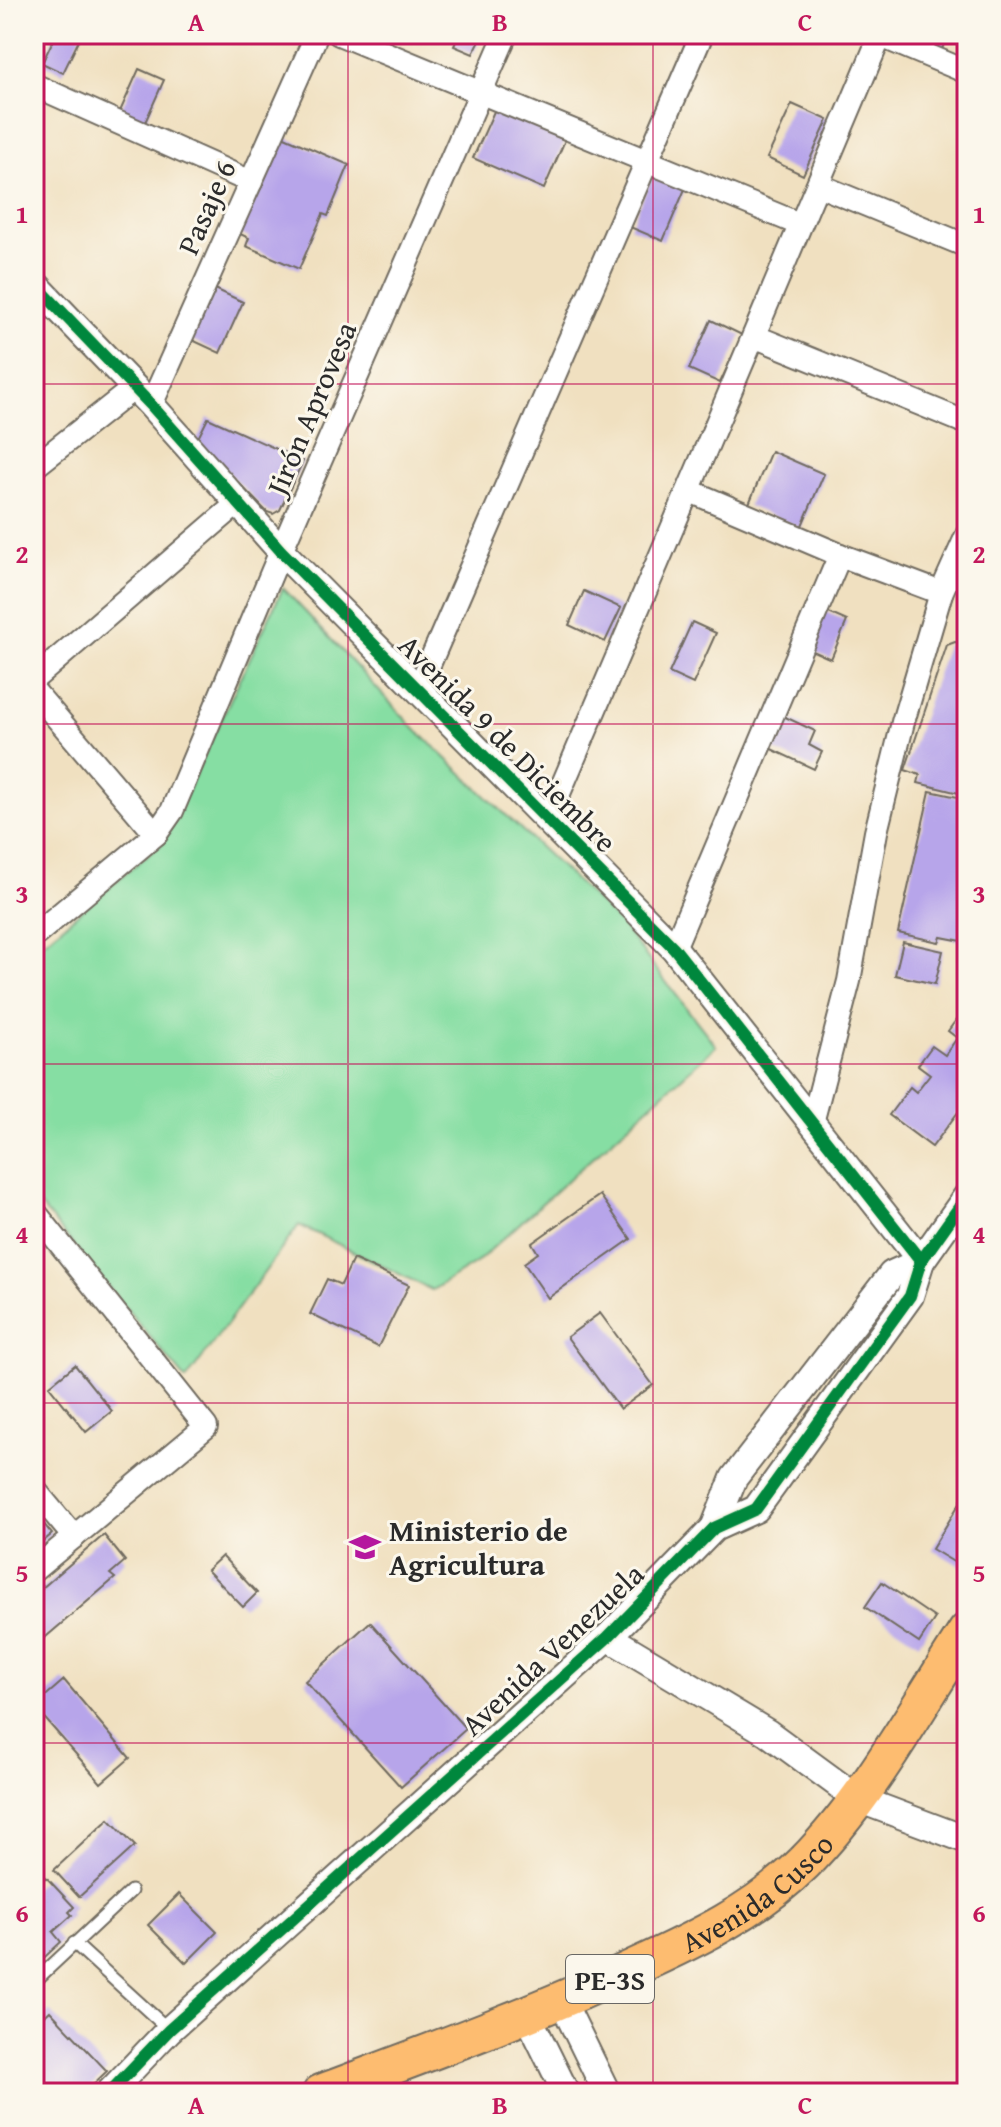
<svg xmlns="http://www.w3.org/2000/svg" width="1001" height="2127" font-family="'Gentium Book Plus',serif">
  <style>
    .green { fill: #86dea3; stroke: #588467; stroke-width: 2 }
    .building { fill: #b7a5ea }
    .lines { fill: none; stroke-linecap: round; stroke-linejoin: round }
    .service-casing { stroke: #706a5f; stroke-width: 15 }
    .minor-casing { stroke: #706a5f; stroke-width: 26 }
    .tertiary-casing { stroke: #706a5f; stroke-width: 30 }
    .trunk-casing { stroke: #706a5f; stroke-width: 40 }
    .service { stroke: #fff; stroke-width: 11 }
    .minor { stroke: #fff; stroke-width: 22 }
    .tertiary { stroke: #fff; stroke-width: 26 }
    .trunk { stroke: #fdbc70; stroke-width: 36 }
    .cycleway-casing { stroke: #fbf7ec; stroke-width: 17 }
    .cycleway { stroke: #00873e; stroke-width: 12 }
    .grid { fill: none; stroke: #c2185b; stroke-width: 2; stroke-opacity: 0.55 }
    .labels { text-anchor: middle; dominant-baseline: central; stroke-width: 6; stroke-linejoin: round; paint-order: stroke }
    .shield { fill: #fbf7ec; stroke: #696865; stroke-width: 2 }
    .shield-label { font-size: 28px; font-weight: bold; fill: #2b2b2b }
    .street-label { font-size: 30px; fill: #2b2b2b; stroke: #fbf7ec }
    .poi-label { font-size: 30px; font-weight: bold; fill: #2b2b2b; stroke: #fbf7ec; text-anchor: start }
    .neatline { fill: none; stroke: #c2185b; stroke-width: 3 }
    .grid-label { font-size: 26px; text-anchor: middle; font-weight: bold; fill: #c2185b }
  </style>
  <rect width="100%" height="100%" fill="#fbf7ec"/>
  <filter id="ink" filterUnits="userSpaceOnUse"><feTurbulence type="fractalNoise" baseFrequency=".0125" numOctaves="2"/><feDisplacementMap in="SourceGraphic" scale="16" xChannelSelector="R" yChannelSelector="G"/><feConvolveMatrix kernelMatrix="1 2 1 2 8 2 1 2 1" color-interpolation-filters="sRGB"/></filter>
  <filter id="wash" filterUnits="userSpaceOnUse"><feTurbulence type="fractalNoise" baseFrequency=".006" numOctaves="4" result="noise"/><feDisplacementMap in="SourceGraphic" scale="32" xChannelSelector="R" yChannelSelector="G"/><feGaussianBlur stdDeviation="1.8" result="paint"/><feColorMatrix in="noise" values="0 0 0 0 0 0 0 0 0 0 0 0 0 0 0 0 0 1.4 0 .05"/><feComposite in="paint" operator="in"/></filter>
  <g filter="url(#wash)">
    <rect width="100%" height="100%" fill="#f0e0c0"/>
    <!-- green -->
    <polygon class="green" points="283,588 411,725 620,923 716,1046 476,1263 432,1290 299,1225 186,1380 34,1198 34,950 163,842"/>
    <g id="blocks">
      <!-- building -->
      <g class="building">
        <polygon points="56,34 82,34 63,73 42,63"/>
        <polygon points="459,34 483,34 473,54 454,46"/>
        <polygon points="903,34 949,34 941,51"/>
        <polygon points="139,69 164,80 143,127 118,116"/>
        <polygon points="792,104 828,120 803,175 767,158"/>
        <polygon points="495,109 565,140 544,189 473,158"/>
        <polygon points="280,135 349,165 328,216 323,214 299,269 246,246 249,238 238,233"/>
        <polygon points="653,175 685,189 663,241 630,227"/>
        <polygon points="213,288 243,302 220,353 190,339"/>
        <polygon points="711,320 742,335 720,383 689,369"/>
        <polygon points="208,418 303,461 280,510 273,514 267,512 197,440"/>
        <polygon points="771,451 824,474 801,528 748,506"/>
        <polygon points="584,591 621,608 605,642 569,625"/>
        <polygon points="822,610 847,621 831,659 806,648"/>
        <polygon points="692,622 716,633 693,684 669,673"/>
        <polygon points="955,642 967,643 967,795 918,783 920,775 905,770 947,645"/>
        <polygon points="781,715 815,731 809,745 822,752 814,769 767,747"/>
        <polygon points="930,791 967,799 967,942 941,937 939,942 898,933"/>
        <polygon points="903,942 943,951 935,984 895,975"/>
        <polygon points="967,1005 967,1100 932,1147 889,1115 910,1087 916,1092 930,1074 918,1065 932,1046 945,1055 957,1038 948,1031"/>
        <polygon points="600,1195 631,1239 548,1298 524,1263 538,1253 532,1243"/>
        <polygon points="353,1259 409,1285 378,1347 310,1314 327,1279 341,1285"/>
        <polygon points="600,1313 653,1385 620,1409 567,1337"/>
        <polygon points="75,1365 112,1411 86,1432 49,1386"/>
        <polygon points="967,1491 967,1570 932,1549"/>
        <polygon points="34,1512 52,1534 34,1549"/>
        <polygon points="104,1535 125,1561 110,1574 115,1578 34,1647 34,1595"/>
        <polygon points="222,1556 257,1593 243,1607 207,1570"/>
        <polygon points="882,1582 935,1618 919,1643 865,1607"/>
        <polygon points="370,1622 466,1729 401,1787 305,1681"/>
        <polygon points="64,1680 130,1758 101,1783 34,1706"/>
        <polygon points="109,1819 135,1846 79,1897 54,1870"/>
        <polygon points="46,1877 74,1907 69,1912 72,1915 53,1932 61,1942 34,1967 34,1888"/>
        <polygon points="179,1894 217,1932 186,1963 148,1925"/>
        <polygon points="50,2011 107,2071 84,2093 34,2093 34,2026"/>
      </g>
    </g>
  </g>
  <g filter="url(#ink)">
    <use href="#blocks" fill-opacity="0" stroke="#706a5f" stroke-width="2"/>
    <g class="lines">
      <defs>
        <g id="service">
          <polyline points="74,1943 169,2030"/>
          <polyline points="34,1982 131,1891"/>
        </g>
        <g id="minor">
          <polyline points="339,34 799,224"/>
          <polyline points="881,36 967,72"/>
          <polyline points="34,85 251,182"/>
          <polyline points="818,185 967,246"/>
          <polyline points="754,336 967,423"/>
          <polyline points="151,405 317,34"/>
          <polyline points="34,467 134,388"/>
          <polyline points="690,491 840,555 941,593"/>
          <polyline points="34,679 238,503"/>
          <polyline points="418,690 702,34"/>
          <polyline points="34,691 156,834"/>
          <path d="M548 819C661 558 770 296 881 34"/>
          <polyline points="34,936 156,834 172,811 281,551 506,34"/>
          <polyline points="674,948 840,555"/>
          <polyline points="812,1123 849,981 876,832 903,722 941,593 967,535"/>
          <polyline points="34,1211 206,1427 34,1570"/>
          <polyline points="34,1489 74,1537"/>
        </g>
        <g id="tertiary">
          <polyline points="34,283 151,405 281,551 674,948 921,1261"/>
          <polyline points="714,1528 734,1478 892,1274 921,1261"/>
          <polyline points="608,1637 768,1733 858,1799 967,1840"/>
          <polyline points="562,2001 607,2093"/>
          <polyline points="527,2014 566,2093"/>
          <polyline points="109,2093 169,2030 608,1637 714,1528 756,1509 910,1296 921,1261 967,1196"/>
        </g>
        <g id="trunk">
          <path id="s1" d="M321 2093C427 2053 533 2015 635 1967 696 1939 756 1911 804 1863 870 1796 916 1709 967 1631"/>
        </g>
      </defs>
      <!-- service casing -->
      <use href="#service" class="service-casing"/>
      <!-- minor casing -->
      <use href="#minor" class="minor-casing"/>
      <!-- tertiary casing -->
      <use href="#tertiary" class="tertiary-casing"/>
      <!-- trunk casing -->
      <use href="#trunk" class="trunk-casing"/>
      <!-- service -->
      <use href="#service" class="service"/>
      <!-- minor -->
      <use href="#minor" class="minor"/>
      <!-- tertiary -->
      <use href="#tertiary" class="tertiary"/>
      <!-- trunk -->
      <use href="#trunk" class="trunk"/>
      <defs>
        <g id="cycleway">
          <polyline points="34,283 151,405 281,551 674,948 921,1261"/>
          <polyline points="109,2093 169,2030 608,1637 714,1528 756,1509 910,1296 921,1261 967,1196"/>
        </g>
      </defs>
      <!-- cycleway casing -->
      <use href="#cycleway" class="cycleway-casing"/>
      <!-- cycleway -->
      <use href="#cycleway" class="cycleway"/>
    </g>
  </g>
  <!-- grid -->
  <path class="grid" d="M348 34V2093M653 34V2093M34 384H967M34 724H967M34 1064H967M34 1403H967M34 1743H967"/>
  <!-- icons -->
  <defs>
    <symbol id="school-bare" viewBox="-9 -9 18 18"><path d="M0-5L7-2L0 1L-7-2ZM-4 1L0 2.5L4 1V4Q0 6-4 4Z" fill="#b5179e" stroke="#fbf7ec" stroke-width="2.5" paint-order="stroke"/></symbol>
  </defs>
  <g fill-rule="evenodd">
    <use href="#school-bare" x="343" y="1525" width="44" height="44"/>
  </g>
  <g class="labels">
    <!-- shield labels -->
    <rect class="shield" x="566" y="1955" width="88" height="48" rx="6"/>
    <g class="shield-label">
      <text x="610" y="1979">PE-3S</text>
    </g>
    <!-- street labels -->
    <g class="street-label">
      <text transform="translate(206 207) rotate(-66)">Pasaje 6</text>
      <text transform="translate(311 408) rotate(-67)">Jirón Aprovesa</text>
      <text transform="translate(508 743) rotate(45)">Avenida 9 de Diciembre</text>
      <text transform="translate(552 1649) rotate(-43)">Avenida Venezuela</text>
      <text stroke="none"><textPath href="#s1" startOffset="482">Avenida Cusco</textPath></text>
    </g>
    <!-- poi labels -->
    <g class="poi-label">
      <text x="389" y="1530">Ministerio de<tspan x="389" dy="34">Agricultura</tspan></text>
    </g>
  </g>
  <!-- margin -->
  <rect width="1001" height="2127" fill="none" stroke="#fbf7ec" stroke-width="88"/>
  <rect x="44" y="44" width="913" height="2039" class="neatline"/>
  <g class="grid-label">
    <text x="196" y="31">A</text>
    <text x="500" y="31">B</text>
    <text x="805" y="31">C</text>
    <text x="22" y="223">1</text>
    <text x="979" y="223">1</text>
    <text x="22" y="563">2</text>
    <text x="979" y="563">2</text>
    <text x="22" y="903">3</text>
    <text x="979" y="903">3</text>
    <text x="22" y="1243">4</text>
    <text x="979" y="1243">4</text>
    <text x="22" y="1582">5</text>
    <text x="979" y="1582">5</text>
    <text x="22" y="1922">6</text>
    <text x="979" y="1922">6</text>
    <text x="196" y="2114">A</text>
    <text x="500" y="2114">B</text>
    <text x="805" y="2114">C</text>
  </g>
</svg>
